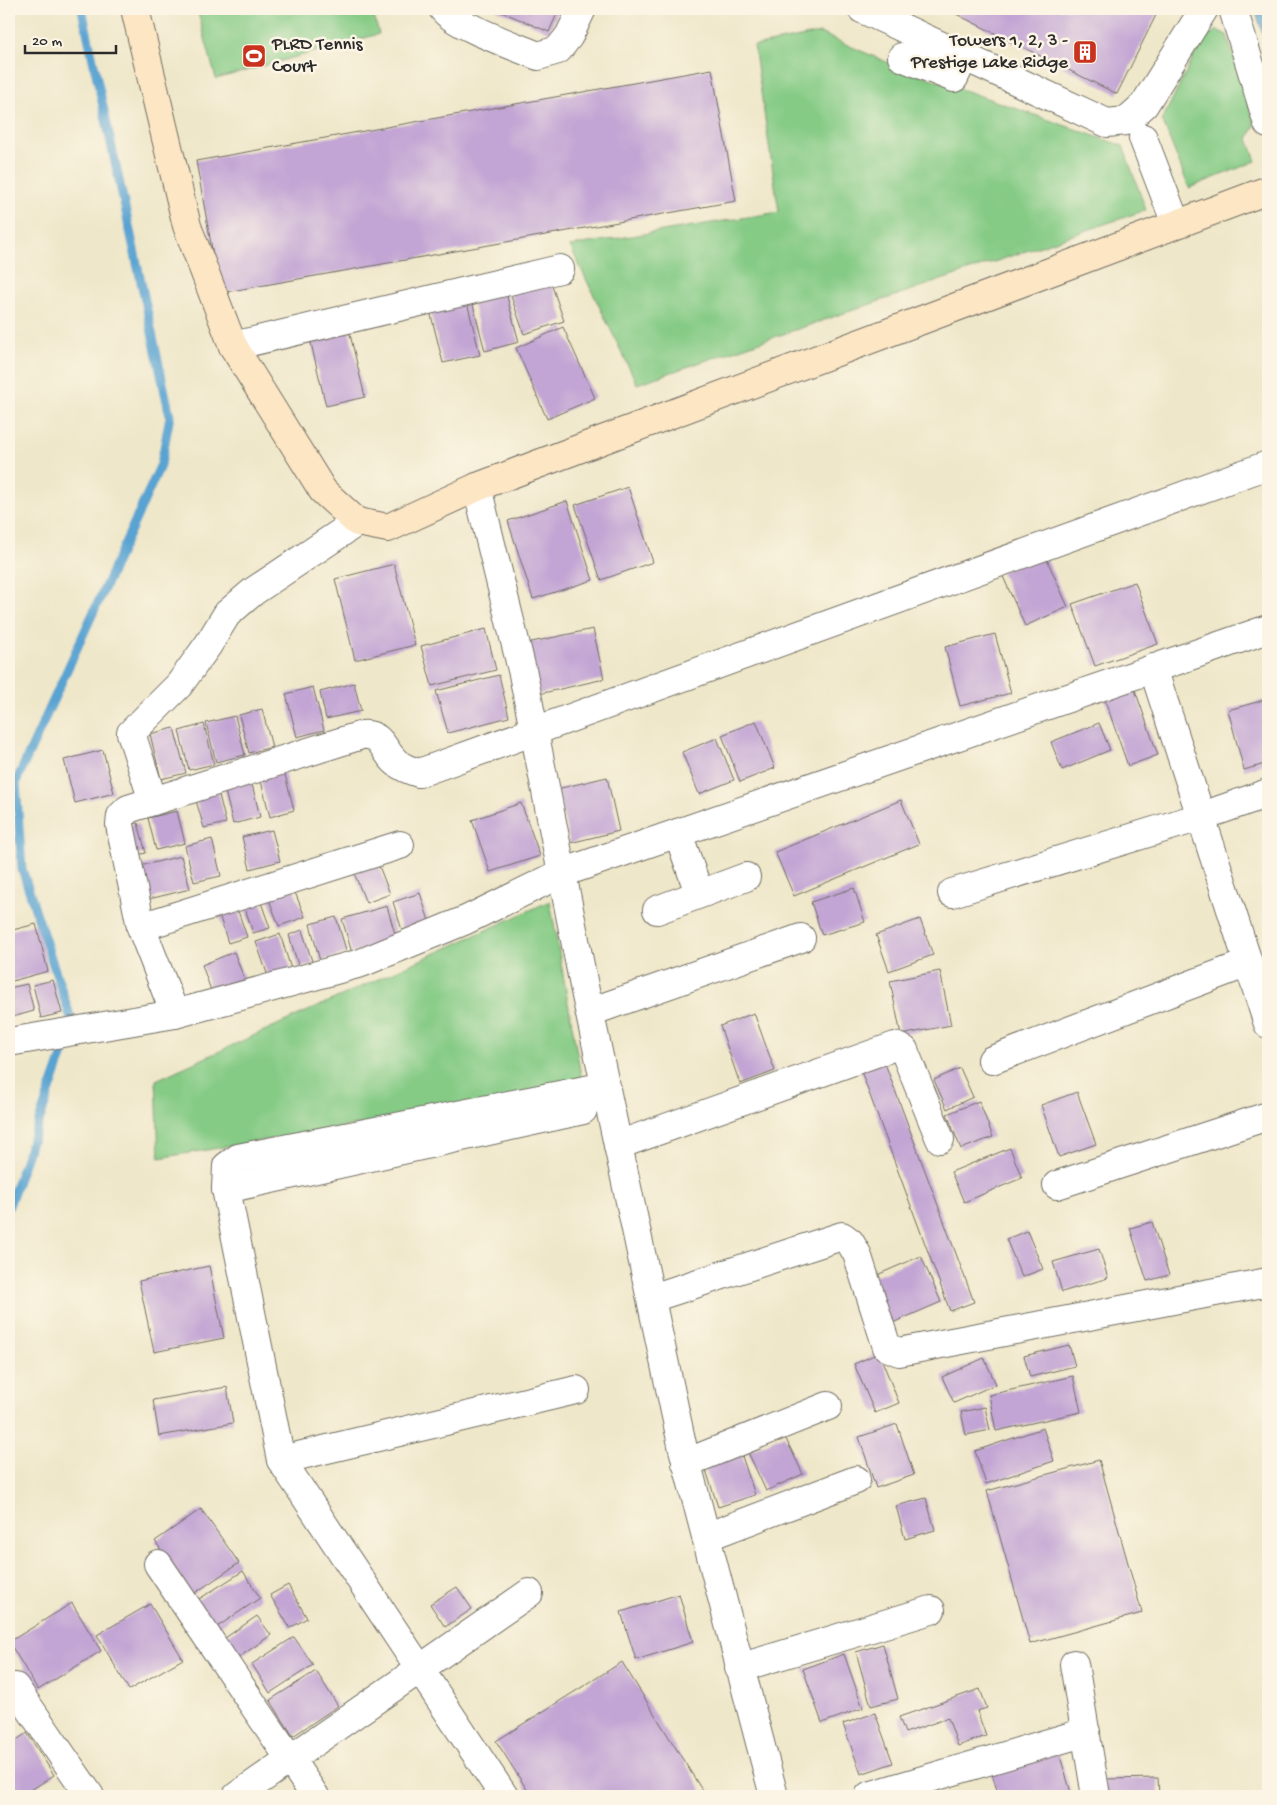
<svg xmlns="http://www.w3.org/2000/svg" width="1277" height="1805" font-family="'Gochi Hand',sans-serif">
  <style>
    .green { fill: #85cb85; stroke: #587b58 }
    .water { fill: #59a3d1; stroke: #42677e }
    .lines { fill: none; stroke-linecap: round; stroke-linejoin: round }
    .stream { stroke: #59a3d1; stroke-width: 9 }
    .building { fill: #c2a5d4 }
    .street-casing { stroke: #706d62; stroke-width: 30 }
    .secondary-casing { stroke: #706d62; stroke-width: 30 }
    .street { stroke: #fff; stroke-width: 28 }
    .secondary { stroke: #fce6c4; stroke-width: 28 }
    .labels { text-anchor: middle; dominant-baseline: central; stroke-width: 5; stroke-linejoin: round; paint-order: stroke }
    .poi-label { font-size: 19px; fill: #2b2b2b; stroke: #fcf5e5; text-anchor: end }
  </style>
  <rect width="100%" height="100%" fill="#fcf5e5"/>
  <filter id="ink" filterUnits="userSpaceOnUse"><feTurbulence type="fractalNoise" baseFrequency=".02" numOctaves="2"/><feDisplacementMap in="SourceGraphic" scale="10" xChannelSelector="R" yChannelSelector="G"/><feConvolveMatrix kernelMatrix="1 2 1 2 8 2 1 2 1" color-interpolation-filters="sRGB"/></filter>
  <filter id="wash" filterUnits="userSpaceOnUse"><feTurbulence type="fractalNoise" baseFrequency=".0096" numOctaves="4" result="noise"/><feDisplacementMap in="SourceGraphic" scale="20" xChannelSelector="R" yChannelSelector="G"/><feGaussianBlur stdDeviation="1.12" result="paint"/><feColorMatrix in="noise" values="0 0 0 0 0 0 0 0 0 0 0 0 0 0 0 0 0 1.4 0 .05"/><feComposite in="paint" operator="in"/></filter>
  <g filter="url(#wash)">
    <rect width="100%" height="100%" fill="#efe7c9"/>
    <!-- green -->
    <g class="green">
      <polygon points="197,9 372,9 379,34 216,79"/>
      <polygon points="1217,30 1227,35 1255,125 1248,139 1256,161 1189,188 1162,120 1202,40"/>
      <polygon points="820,33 898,67 1123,146 1146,210 637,384 570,246 779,212 754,46"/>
      <polygon points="550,901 583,1087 159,1158 156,1080"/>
    </g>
    <!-- water -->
    <polygon class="water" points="1255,9 1268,9 1268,51"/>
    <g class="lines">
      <!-- stream -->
      <polyline class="stream" points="9,1206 73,1025 22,869 16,782 161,464 170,416 82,9"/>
    </g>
    <g id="blocks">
      <!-- building -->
      <g class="building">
        <polygon points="495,9 559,9 549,32"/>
        <polygon points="946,9 1159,9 1117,94"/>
        <polygon points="712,69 736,201 220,293 196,161"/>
        <polygon points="549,277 564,321 524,334 509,290"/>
        <polygon points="506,293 519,342 485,351 472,301"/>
        <polygon points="467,302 480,355 443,363 430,311"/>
        <polygon points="563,327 595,398 547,419 516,348"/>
        <polygon points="349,330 365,397 326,406 310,339"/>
        <polygon points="628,487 653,562 601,580 575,505"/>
        <polygon points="567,501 593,580 533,599 508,521"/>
        <polygon points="1044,553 1068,607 1025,626 1001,572"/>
        <polygon points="394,564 415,645 355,660 335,579"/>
        <polygon points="1135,582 1158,644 1095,666 1072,604"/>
        <polygon points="486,629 496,670 432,686 421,646"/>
        <polygon points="593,629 604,679 539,694 527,643"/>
        <polygon points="995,634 1011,693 960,706 945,647"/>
        <polygon points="499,675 509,717 448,733 436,691"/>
        <polygon points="354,683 361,711 326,719 320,692"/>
        <polygon points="313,687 324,730 297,737 286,694"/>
        <polygon points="1135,690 1158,755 1128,766 1105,700"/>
        <polygon points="1268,699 1268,763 1244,770 1228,710"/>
        <polygon points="262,709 272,747 249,753 239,715"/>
        <polygon points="235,716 245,755 216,762 206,723"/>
        <polygon points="756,721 775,768 740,782 722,735"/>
        <polygon points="1099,723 1110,750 1062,770 1051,742"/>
        <polygon points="204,724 214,764 189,770 179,731"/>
        <polygon points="174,728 186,773 161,779 150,734"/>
        <polygon points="717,738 734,780 699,794 682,752"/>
        <polygon points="103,750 114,793 75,803 64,760"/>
        <polygon points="284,771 294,810 270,817 260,777"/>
        <polygon points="607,777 619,831 570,843 557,789"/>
        <polygon points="251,780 260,817 233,824 224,787"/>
        <polygon points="218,791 226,823 204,828 195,797"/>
        <polygon points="901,800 919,844 794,896 775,852"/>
        <polygon points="521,803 540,856 490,872 472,820"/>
        <polygon points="177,811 185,843 156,850 148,818"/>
        <polygon points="138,823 146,853 132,856 125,826"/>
        <polygon points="272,830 280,861 250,869 242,837"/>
        <polygon points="212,839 221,876 194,882 185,846"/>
        <polygon points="181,856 190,889 145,900 136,867"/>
        <polygon points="377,861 390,894 366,903 353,870"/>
        <polygon points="292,885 305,917 279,926 267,894"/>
        <polygon points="854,888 865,922 822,935 811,902"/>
        <polygon points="420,893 430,924 403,933 393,902"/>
        <polygon points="258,894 270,928 253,933 242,899"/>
        <polygon points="236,905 247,937 228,943 218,911"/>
        <polygon points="387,906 397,941 352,953 342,919"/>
        <polygon points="336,917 347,953 320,961 310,924"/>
        <polygon points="920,919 933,955 889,971 876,935"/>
        <polygon points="36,924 48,971 9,982 9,931"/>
        <polygon points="302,930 313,964 299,968 289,935"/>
        <polygon points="280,934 292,972 269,979 256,942"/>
        <polygon points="234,952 246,983 213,996 202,965"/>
        <polygon points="940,971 951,1025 901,1035 890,981"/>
        <polygon points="53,980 62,1013 41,1018 33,985"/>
        <polygon points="27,984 34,1011 9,1018 9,988"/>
        <polygon points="754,1013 775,1071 740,1084 720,1026"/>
        <polygon points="883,1058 974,1302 950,1311 859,1066"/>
        <polygon points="960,1068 973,1097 947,1109 934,1080"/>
        <polygon points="1077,1092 1096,1144 1059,1157 1041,1105"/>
        <polygon points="979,1101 993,1137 961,1149 947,1114"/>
        <polygon points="1010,1148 1022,1178 964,1202 951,1172"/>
        <polygon points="1152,1222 1169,1275 1147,1281 1130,1228"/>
        <polygon points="1027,1231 1043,1269 1022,1277 1006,1239"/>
        <polygon points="1099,1249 1108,1278 1062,1292 1053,1262"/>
        <polygon points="921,1256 941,1302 890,1324 870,1278"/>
        <polygon points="209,1266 224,1338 154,1352 139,1281"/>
        <polygon points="1069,1345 1075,1366 1030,1377 1024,1356"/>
        <polygon points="879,1353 899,1403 875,1413 854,1364"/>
        <polygon points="984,1358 996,1384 954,1403 942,1377"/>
        <polygon points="1073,1376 1081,1412 996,1431 989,1395"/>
        <polygon points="227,1387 233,1423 159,1436 153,1400"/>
        <polygon points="985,1407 990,1430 966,1435 961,1412"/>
        <polygon points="897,1424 914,1475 876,1488 859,1437"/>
        <polygon points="1043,1428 1054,1461 986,1484 975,1451"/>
        <polygon points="784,1435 803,1474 766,1491 748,1452"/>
        <polygon points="740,1450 755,1495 718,1507 703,1461"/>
        <polygon points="1099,1460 1142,1613 1030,1644 987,1491"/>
        <polygon points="926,1498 935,1530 905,1539 896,1506"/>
        <polygon points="201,1509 239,1563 192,1595 155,1541"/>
        <polygon points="243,1571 260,1598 214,1629 196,1601"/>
        <polygon points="288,1585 307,1618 290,1628 270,1595"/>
        <polygon points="457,1587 472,1609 445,1627 430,1604"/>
        <polygon points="679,1594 693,1642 636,1660 621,1612"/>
        <polygon points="72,1603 101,1651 38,1690 9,1642"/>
        <polygon points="150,1604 183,1659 129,1690 97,1635"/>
        <polygon points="257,1616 271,1635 238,1658 225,1638"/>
        <polygon points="294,1637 313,1665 270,1693 252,1664"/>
        <polygon points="883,1644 898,1699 871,1706 856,1652"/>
        <polygon points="844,1654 863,1708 822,1723 803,1669"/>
        <polygon points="622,1662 702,1790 692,1796 531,1796 496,1741"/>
        <polygon points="316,1671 338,1706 293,1736 270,1700"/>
        <polygon points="980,1689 987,1708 977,1711 986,1736 958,1746 948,1718 905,1733 899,1717"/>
        <polygon points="875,1713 893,1763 861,1774 843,1724"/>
        <polygon points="27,1733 54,1775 22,1796 9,1796 9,1745"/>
        <polygon points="1059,1753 1072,1796 999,1796 992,1774"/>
        <polygon points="1158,1778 1159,1796 1105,1796 1105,1779"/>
      </g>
    </g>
  </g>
  <g filter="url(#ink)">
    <use href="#blocks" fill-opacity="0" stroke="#706d62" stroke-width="1"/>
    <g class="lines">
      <defs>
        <g id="street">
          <path d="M443 9C454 25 517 47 538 56L558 50 569 36 582 9"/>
          <polyline points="862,9 1107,123 1126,121 1144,105 1204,9"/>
          <polyline points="1233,9 1268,124"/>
          <polyline points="902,57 954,78 964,57"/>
          <polyline points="1143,138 1176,224"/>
          <polyline points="233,346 560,269"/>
          <polyline points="477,487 523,674 585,991 683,1449 774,1796"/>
          <polyline points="1153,668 1268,1024"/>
          <polyline points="153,801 131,733 179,685 208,645 227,614 254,591 357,522"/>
          <polyline points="678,833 699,893"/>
          <polyline points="952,893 1200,817 1268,793"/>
          <polyline points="657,910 746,877"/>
          <polyline points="141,927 400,845"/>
          <polyline points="590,1012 801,938"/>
          <path d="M175 1014 141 927 120 825 121 816 128 809 362 735C383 733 383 752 397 763 403 768 412 771 419 773L1268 465"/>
          <polyline points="9,1042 175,1014 361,963 466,920 562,873 1268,629"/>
          <polyline points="992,1060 1248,963"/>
          <polyline points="618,1145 895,1046 904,1050 940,1139"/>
          <polyline points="1057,1185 1268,1116"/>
          <polyline points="226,1189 583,1110"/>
          <polyline points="652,1298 842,1236 850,1242 857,1254 887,1347 899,1352 1268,1282"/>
          <polyline points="281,1460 576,1390"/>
          <polyline points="686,1463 828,1406"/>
          <polyline points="706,1537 856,1480"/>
          <polyline points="158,1564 315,1796"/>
          <polyline points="1074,1664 1096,1796"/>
          <polyline points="739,1668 931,1610"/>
          <polyline points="15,1687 90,1796"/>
          <polyline points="237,1796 529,1593"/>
          <polyline points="504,1796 281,1460 226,1189 227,1166 238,1158 606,1086"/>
          <polyline points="869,1796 1086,1732"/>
        </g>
        <polyline id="secondary" points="135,9 187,226 233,346 323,491 357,522 388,528 477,487 1268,190"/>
      </defs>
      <!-- street casing -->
      <use href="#street" class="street-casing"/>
      <!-- secondary casing -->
      <use href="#secondary" class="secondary-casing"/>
      <!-- street -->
      <use href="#street" class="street"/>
      <!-- secondary -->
      <use href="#secondary" class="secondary"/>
    </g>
  </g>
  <!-- icons -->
  <defs>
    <symbol id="building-square" viewBox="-11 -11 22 22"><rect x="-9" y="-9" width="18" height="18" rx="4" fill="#c8321e" stroke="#fcf5e5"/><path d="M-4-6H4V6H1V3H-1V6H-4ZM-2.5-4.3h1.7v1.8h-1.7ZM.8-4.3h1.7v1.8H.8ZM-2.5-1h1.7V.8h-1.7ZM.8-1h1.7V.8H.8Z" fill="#fff"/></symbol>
    <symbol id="stadium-square" viewBox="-11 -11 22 22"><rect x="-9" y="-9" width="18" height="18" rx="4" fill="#c8321e" stroke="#fcf5e5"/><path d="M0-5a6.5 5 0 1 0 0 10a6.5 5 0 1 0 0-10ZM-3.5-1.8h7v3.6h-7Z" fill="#fff"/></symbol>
  </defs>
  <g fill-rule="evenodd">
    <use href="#building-square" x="1071" y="38" width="28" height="28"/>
    <use href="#stadium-square" x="240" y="42" width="28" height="28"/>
  </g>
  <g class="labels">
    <!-- poi labels -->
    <g class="poi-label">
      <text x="1068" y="41">Towers 1, 2, 3 -<tspan x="1068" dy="22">Prestige Lake Ridge</tspan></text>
      <text x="272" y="45" text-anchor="start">PLRD Tennis<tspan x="272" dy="22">Court</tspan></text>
    </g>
  </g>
  <!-- margin -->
  <rect width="1277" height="1805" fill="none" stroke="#fcf5e5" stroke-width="30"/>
  <!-- scale -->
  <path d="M25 45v8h91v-8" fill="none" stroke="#2b2b2b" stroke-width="2.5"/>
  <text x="32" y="45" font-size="15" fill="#2b2b2b" stroke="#fcf5e5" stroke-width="4" paint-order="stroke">20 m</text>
</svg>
